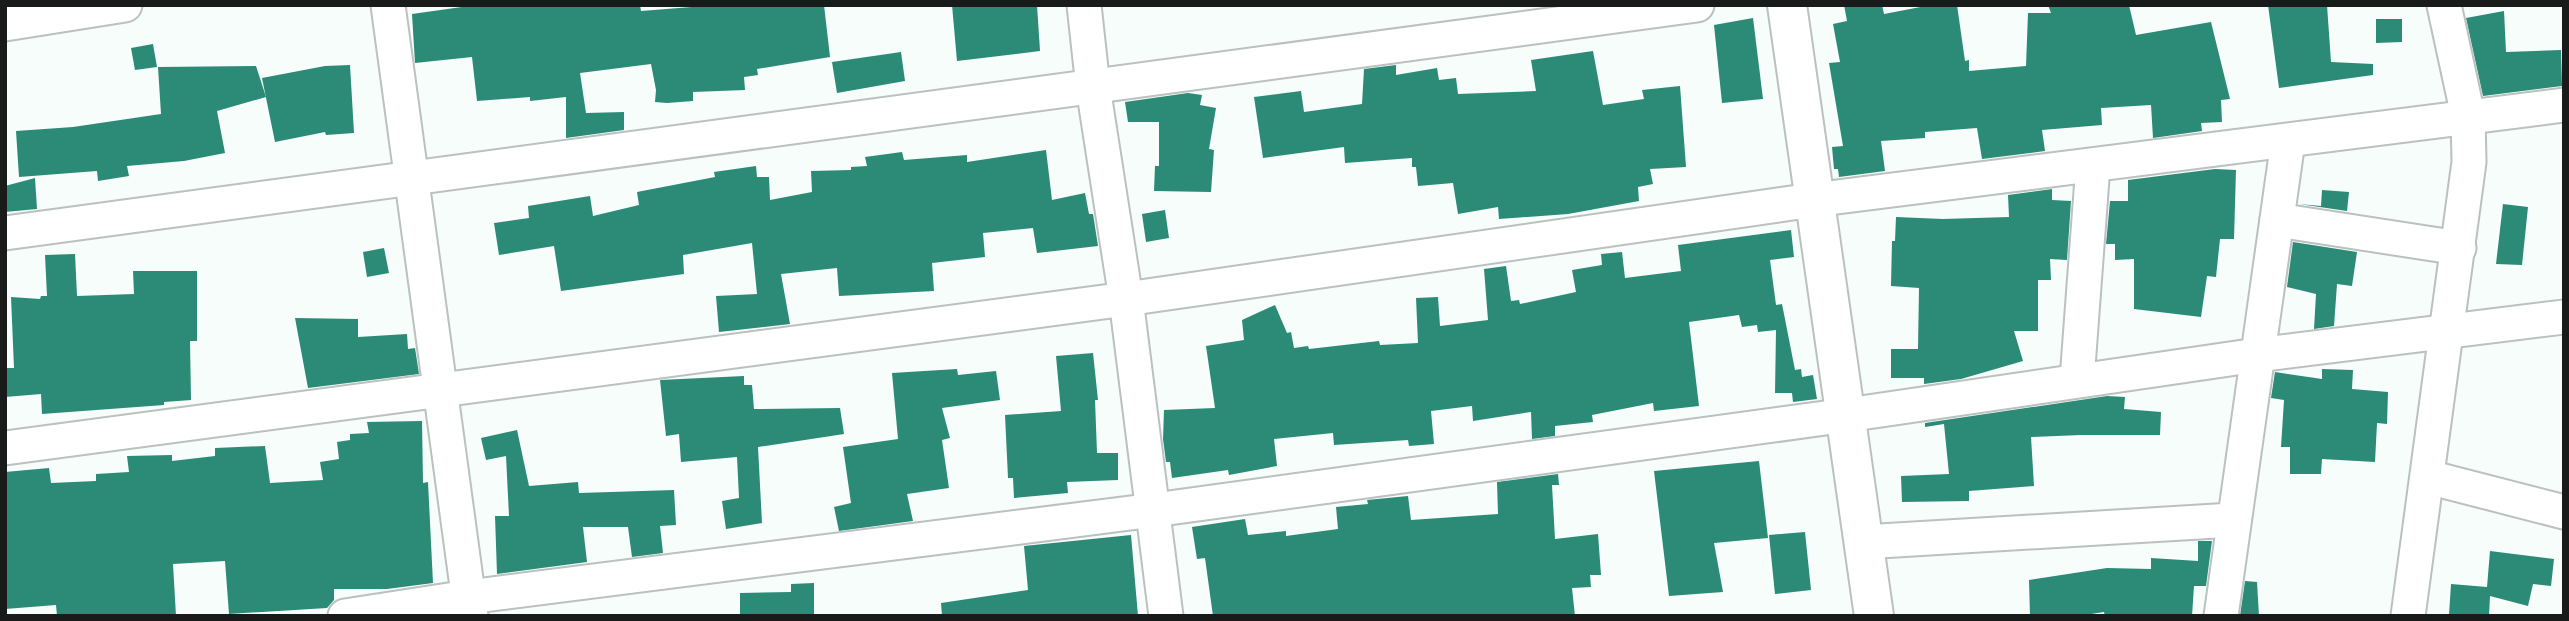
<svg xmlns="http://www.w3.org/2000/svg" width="2569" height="621" font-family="Lora,serif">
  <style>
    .building { fill: #2b8b76 }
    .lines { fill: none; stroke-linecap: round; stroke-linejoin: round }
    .minor-casing { stroke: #bac1bf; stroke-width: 37 }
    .tertiary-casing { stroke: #bac1bf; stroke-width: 42 }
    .minor { stroke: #fff; stroke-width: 33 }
    .tertiary { stroke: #fff; stroke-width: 38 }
  </style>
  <rect width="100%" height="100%" fill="#f6fdfa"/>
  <!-- building -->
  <g class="building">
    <polygon points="476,5 640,5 641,11 717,5 824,5 830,57 757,69 758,75 744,77 745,90 693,92 693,101 667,103 655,102 656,90 651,64 580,73 586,113 624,112 624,130 566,138 566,97 530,101 530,97 477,101 472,57 415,63 412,14"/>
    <polygon points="952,5 1037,5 1040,51 957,61"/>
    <polygon points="1844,5 1882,5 1884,14 1931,5 1957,5 1965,61 1969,60 1969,71 2026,66 2028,13 2051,13 2048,5 2129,5 2136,35 2211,22 2230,99 2221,100 2222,122 2201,123 2202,131 2153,138 2151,105 2101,108 2102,125 2042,130 2045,151 1982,159 1977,128 1925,132 1925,138 1881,141 1885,171 1839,177 1838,169 1834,169 1832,147 1843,146 1829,63 1840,62 1833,24 1847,21"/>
    <polygon points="2268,5 2327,5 2331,62 2373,64 2373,75 2279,88"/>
    <polygon points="2504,11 2506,52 2561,50 2562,86 2483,96 2466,18"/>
    <polygon points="1753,18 1763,99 1722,103 1714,25"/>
    <polygon points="2376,19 2402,19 2402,42 2376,43"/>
    <polygon points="153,44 157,67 135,70 131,48"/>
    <polygon points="1593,51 1603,105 1644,99 1642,90 1680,86 1686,167 1650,169 1653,184 1638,187 1639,201 1568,214 1499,219 1498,207 1458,214 1453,183 1418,186 1416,167 1412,167 1412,158 1345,163 1344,147 1263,158 1254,97 1301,91 1304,112 1362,104 1364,69 1396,65 1396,75 1437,68 1439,80 1456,78 1458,94 1536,91 1531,60"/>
    <polygon points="901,52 905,81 837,93 832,62"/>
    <polygon points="350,65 354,133 326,135 325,132 275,142 262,78 325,66"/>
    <polygon points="256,66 266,97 217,111 225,153 184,161 127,166 129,176 98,181 97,171 19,177 16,131 73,127 161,114 158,67"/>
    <polygon points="1188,93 1202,95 1200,105 1216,108 1209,149 1214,150 1211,192 1154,191 1155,166 1159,166 1159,122 1128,122 1125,102"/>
    <polygon points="1046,150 1052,200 1085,193 1089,214 1093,214 1098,246 1037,253 1033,228 983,233 985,257 932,263 934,291 839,296 837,268 781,274 790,324 719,332 716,296 757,294 752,243 683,255 684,274 561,291 554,246 499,255 494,223 529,218 528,206 590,196 593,216 639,205 637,192 715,177 714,172 756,166 757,177 769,177 770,200 812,192 811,171 851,170 851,167 867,166 865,157 902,152 904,160 967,155 967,162"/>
    <polygon points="2215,169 2236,170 2234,239 2220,239 2216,277 2207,276 2201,317 2134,309 2134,259 2115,260 2115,244 2106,244 2110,201 2128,201 2128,180"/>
    <polygon points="35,178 37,209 5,212 5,186"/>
    <polygon points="2052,189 2052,200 2071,201 2067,260 2050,259 2051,280 2038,280 2038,331 2014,331 2023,361 1961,379 1924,384 1924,378 1891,378 1891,349 1918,349 1919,288 1891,286 1892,241 1895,241 1896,217 1943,219 2009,217 2008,195"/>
    <polygon points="2322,190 2349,192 2347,211 2299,204 2321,206"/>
    <polygon points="2503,204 2528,207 2522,265 2496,264"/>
    <polygon points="1165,210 1169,238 1146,242 1142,214"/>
    <polygon points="1791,230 1794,257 1770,260 1776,305 1782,304 1795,370 1801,369 1802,377 1813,375 1817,399 1793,402 1792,393 1775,393 1776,330 1758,332 1757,325 1742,327 1739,315 1689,322 1699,406 1654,411 1653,403 1592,415 1593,422 1555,426 1555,436 1532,439 1531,412 1473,421 1472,406 1431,411 1434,444 1409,446 1408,440 1334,445 1333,433 1274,439 1277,466 1229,475 1228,470 1172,478 1170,462 1166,462 1163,439 1164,410 1215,408 1206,346 1244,340 1242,320 1275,305 1287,333 1291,332 1294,348 1308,346 1309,349 1379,341 1380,345 1418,343 1416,298 1438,297 1440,326 1488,320 1484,269 1506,266 1511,301 1519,300 1520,304 1576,292 1572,270 1602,265 1601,254 1622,252 1625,278 1681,271 1678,245"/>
    <polygon points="2293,242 2357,252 2352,286 2337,284 2334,326 2314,329 2316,294 2287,287"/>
    <polygon points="384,248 389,273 367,277 363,252"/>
    <polygon points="75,254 77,296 134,294 133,271 197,271 197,341 190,341 191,400 164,402 164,405 42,414 41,394 5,397 5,368 14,368 11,297 40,299 41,296 47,296 45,255"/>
    <polygon points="295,318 358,319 358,337 407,334 408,349 415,348 419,374 308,388"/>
    <polygon points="1093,353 1098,400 1095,400 1097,453 1118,453 1118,480 1067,482 1068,493 1014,498 1013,478 1008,478 1005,415 1061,411 1056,356"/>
    <polygon points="957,369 958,375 996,371 1000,400 942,408 950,438 942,440 949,488 907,494 913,521 839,531 834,507 851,503 843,447 898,439 892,373"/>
    <polygon points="2322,369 2353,370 2352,389 2388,392 2387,424 2377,423 2375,462 2322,459 2321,474 2290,474 2290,447 2281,447 2284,400 2271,398 2275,372 2322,379"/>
    <polygon points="744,376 744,385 752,385 754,409 840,408 844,434 758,447 762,523 726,529 722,501 739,498 737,457 681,462 679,434 666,436 660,380"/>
    <polygon points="2107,396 2125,397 2124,409 2161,412 2160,435 2081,435 2031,437 2034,486 1969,491 1969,501 1902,502 1901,476 1949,474 1944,424 1925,427 1925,423"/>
    <polygon points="422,421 423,483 428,482 433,583 387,589 334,589 334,600 327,608 229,614 225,561 173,564 176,616 57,616 56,605 5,609 5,472 49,468 51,483 96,481 96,474 129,472 127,456 172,455 172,461 215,456 215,448 265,446 270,483 323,480 320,462 339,459 337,442 350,440 350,434 369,433 367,422"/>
    <polygon points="517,430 529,486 578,482 579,493 674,490 676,525 660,526 663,553 632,557 628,527 583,527 587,562 497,574 495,516 509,516 506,456 486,460 481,438"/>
    <polygon points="1759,461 1768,538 1714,543 1723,592 1669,596 1654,471"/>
    <polygon points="1558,474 1559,485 1552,485 1555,539 1598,534 1601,575 1590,575 1591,587 1572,588 1575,616 1213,616 1205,558 1197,559 1192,527 1245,519 1248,535 1286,531 1286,536 1338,529 1336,507 1368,504 1367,500 1408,496 1411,520 1498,514 1497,482"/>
    <polygon points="1805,532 1811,590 1775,594 1769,535"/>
    <polygon points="1131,535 1138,616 942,616 941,603 1028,590 1024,546"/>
    <polygon points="2198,541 2212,541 2206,586 2194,586 2192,616 2105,616 2104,612 2079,616 2030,616 2029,580 2107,568 2151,569 2151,558 2198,561"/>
    <polygon points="2490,551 2554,559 2551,586 2533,584 2528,606 2490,596 2489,616 2449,615 2451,584 2487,587"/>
    <polygon points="2245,581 2257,582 2259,616 2240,616"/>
    <polygon points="814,583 814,616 740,616 740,593 791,592 791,584"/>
  </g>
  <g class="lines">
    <defs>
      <g id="minor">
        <polyline points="388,5 471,616"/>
        <polyline points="1084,5 1093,87 1126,299 1166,616"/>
        <polyline points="5,24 125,5"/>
        <polyline points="2277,220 2459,248"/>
        <polyline points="5,233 1697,5"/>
        <polyline points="2077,380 2093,165"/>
        <polyline points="5,448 1126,299 1813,200 2564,105"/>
        <polyline points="2428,477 2564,512"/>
        <polyline points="1863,542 2233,520"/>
        <polyline points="345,616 468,597 1154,510 1847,415 2257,355 2564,317"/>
        <polyline points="2221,616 2288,141"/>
        <polyline points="2408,616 2469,162 2468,116 2444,5"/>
      </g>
      <polyline id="tertiary" points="1787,5 1874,616"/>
    </defs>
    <!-- minor casing -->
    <use href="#minor" class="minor-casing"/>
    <!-- tertiary casing -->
    <use href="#tertiary" class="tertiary-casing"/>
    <!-- minor -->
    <use href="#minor" class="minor"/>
    <!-- tertiary -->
    <use href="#tertiary" class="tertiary"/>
  </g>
  <!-- border -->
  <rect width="2569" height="621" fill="none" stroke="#191b1a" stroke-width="14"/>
</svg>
